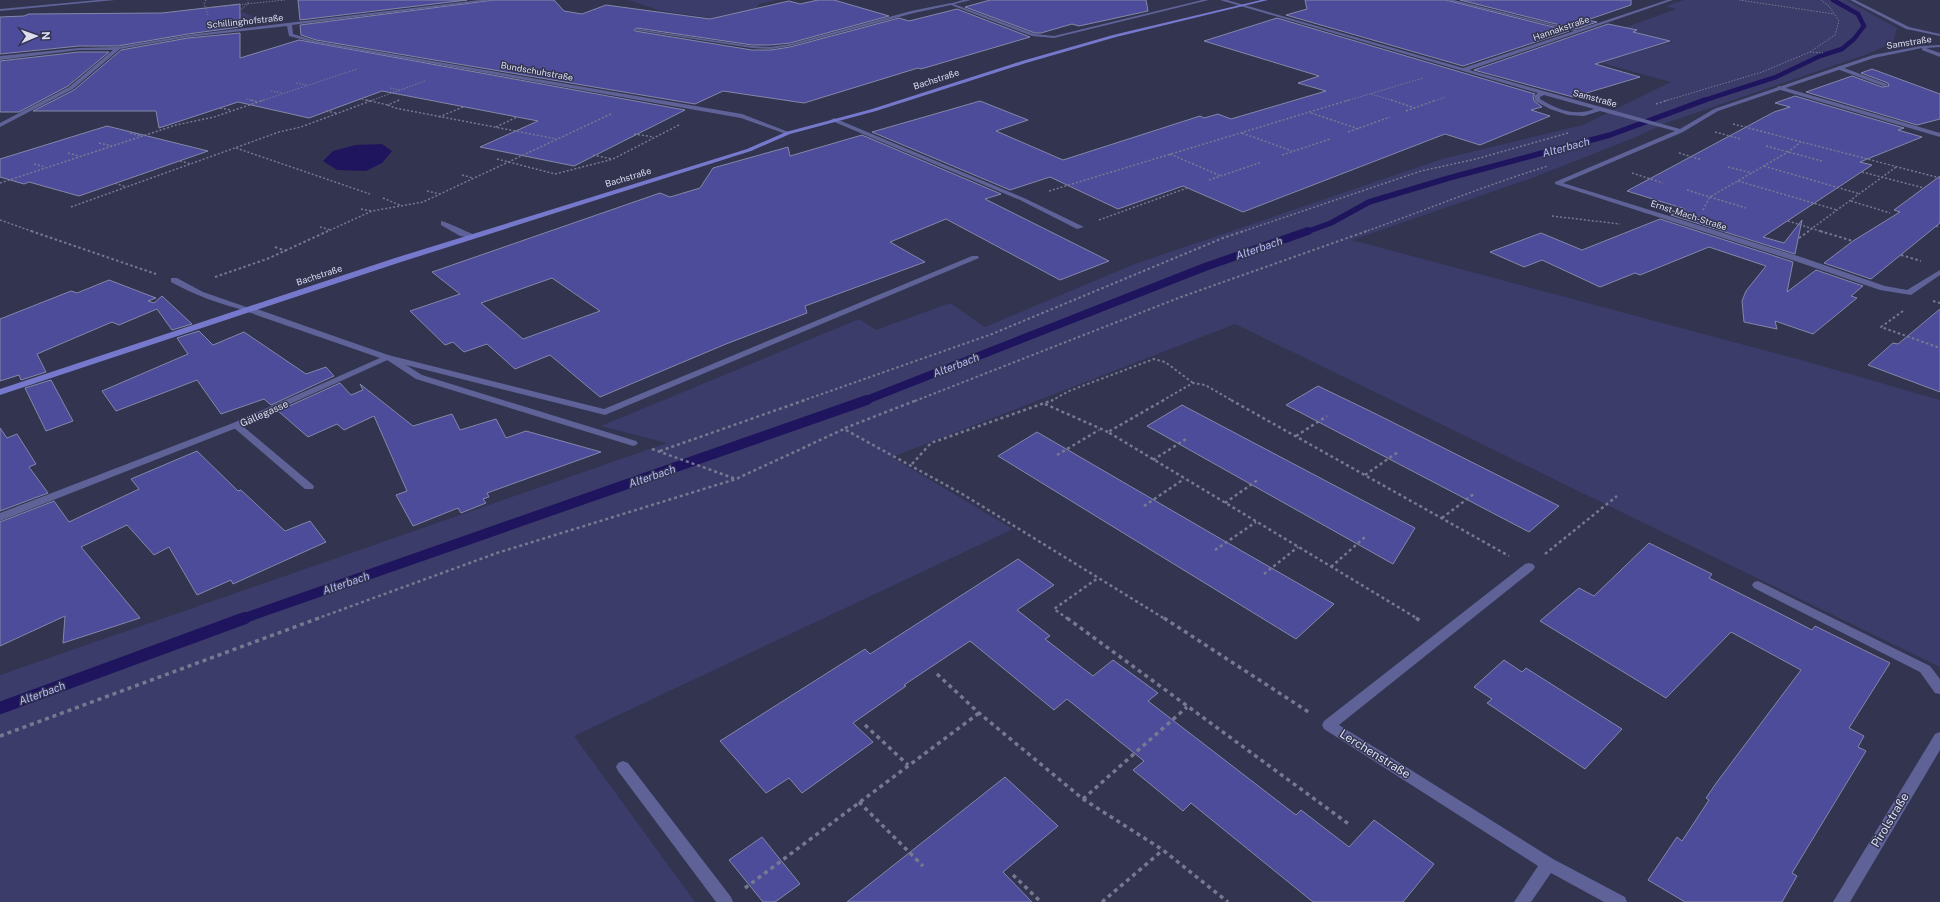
<svg xmlns="http://www.w3.org/2000/svg" width="1940" height="902" font-family="'Public Sans',sans-serif">
  <style>
    .green { fill: #3b3c6a }
    .water { fill: #1f145e }
    .lines { fill: none; stroke-linecap: round; stroke-linejoin: round }
    .stream-far4 { stroke: #1f145e; stroke-width: 4.5 }
    .stream-far3 { stroke: #1f145e; stroke-width: 5.5 }
    .stream-far2 { stroke: #1f145e; stroke-width: 8 }
    .stream-far1 { stroke: #1f145e; stroke-width: 10 }
    .stream { stroke: #1f145e; stroke-width: 12 }
    .building { fill: #4d4c9a; stroke: #8487a9; fill-rule: evenodd }
    .path-far4 { stroke: #777991; stroke-width: 1; stroke-dasharray: 1.5 1.5; stroke-linecap: butt }
    .path-far3 { stroke: #777991; stroke-width: 1.5; stroke-dasharray: 2 2; stroke-linecap: butt }
    .path-far2 { stroke: #777991; stroke-width: 2; stroke-dasharray: 2.5 2.5; stroke-linecap: butt }
    .path-far1 { stroke: #777991; stroke-width: 2.5; stroke-dasharray: 3 3; stroke-linecap: butt }
    .path { stroke: #777991; stroke-width: 3.5; stroke-dasharray: 4 4; stroke-linecap: butt }
    .lane { fill: #5f6297; fill-rule: evenodd }
    .street { fill: #5f6297; fill-rule: evenodd }
    .secondary { fill: #7678cc; fill-rule: evenodd }
    .labels { text-anchor: middle; dominant-baseline: central; stroke-width: 3; stroke-linejoin: round; paint-order: stroke }
    .far-street-label { font-size: 9px; fill: #dddff1; stroke: #323450 }
    .street-label { font-size: 10px; fill: #dddff1; stroke: #323450 }
    .water-label { font-size: 11px; font-style: italic; fill: #b4b9fa; stroke: #323450 }
    .near-street-label { font-size: 12px; fill: #dddff1; stroke: #323450 }
  </style>
  <rect width="100%" height="100%" fill="#323450"/>
  <!-- green -->
  <g class="green">
    <polygon points="629,0 777,0 759,4 756,8 711,18 661,11"/>
    <polygon points="1684,0 1846,0 1897,28 1893,43 1865,55 1666,123 1636,137 1532,178 1352,240 1801,360 1940,400 1940,667 1235,324 892,457 1013,529 574,736 695,902 0,902 0,675 667,443 601,426 859,319 876,330 950,303 985,327 1132,265 1442,159 1583,125 1671,82 1598,62 1673,42 1618,30 1676,9 1665,6"/>
    <polygon points="243,12 267,23 240,27 238,13"/>
  </g>
  <!-- water -->
  <polygon class="water" points="382,144 392,151 382,163 366,171 337,170 323,161 333,151 356,145"/>
  <g class="lines">
    <!-- stream-far4 -->
    <polyline class="stream-far4" points="1702,101 1776,77 1820,56 1842,49 1854,39 1864,26 1858,14 1833,0"/>
    <!-- stream-far3 -->
    <polyline class="stream-far3" points="1306,232 1331,223 1369,202 1449,178 1610,135 1705,100"/>
    <!-- stream-far2 -->
    <polyline class="stream-far2" points="864,401 1205,267 1308,231"/>
    <!-- stream-far1 -->
    <polyline class="stream-far1" points="242,619 867,400"/>
    <!-- stream -->
    <polyline class="stream" points="0,708 245,618"/>
  </g>
  <!-- building -->
  <g class="building">
    <polygon points="298,0 467,0 300,20"/>
    <polygon points="494,0 554,0 564,11 582,14 606,5 710,19 789,1 800,4 818,0 834,0 889,16 790,43 771,45 752,45 637,28 634,30 635,31 752,50 771,50 790,47 899,18 909,21 957,9 1030,37 921,69 918,68 804,103 723,91 695,104 316,40 301,35 300,25"/>
    <polygon points="990,0 1146,0 1148,11 1079,26 1072,24 1041,33 1035,33 965,7"/>
    <polygon points="1305,0 1446,0 1569,31 1463,66 1286,15 1307,9"/>
    <polygon points="1460,0 1631,0 1631,5 1587,20 1597,22 1576,29"/>
    <polygon points="240,4 240,27 188,34 118,46 79,46 0,54 0,17 24,16 29,14 162,13"/>
    <polygon points="1277,18 1535,94 1533,96 1534,101 1542,107 1531,110 1550,116 1480,145 1445,134 1243,212 1183,186 1118,209 1050,177 1010,190 872,132 980,101 1028,120 996,131 1063,160 1200,116 1204,118 1218,114 1231,119 1326,91 1298,83 1319,76 1204,41"/>
    <polygon points="1608,24 1637,30 1633,32 1670,41 1595,64 1640,77 1573,97 1474,70"/>
    <polygon points="240,33 240,58 299,40 685,110 574,166 480,147 538,121 382,91 309,118 238,102 159,128 156,111 33,111 74,90 121,50 188,38"/>
    <polygon points="79,52 109,52 68,86 19,112 0,112 0,61"/>
    <polygon points="1872,69 1940,94 1940,119 1917,125 1806,92 1852,76 1882,87 1889,86 1888,83 1861,73"/>
    <polygon points="1795,96 1904,128 1898,130 1922,137 1860,162 1872,165 1763,237 1784,243 1802,220 1795,254 1671,215 1685,209 1627,191 1774,112 1790,107 1775,103"/>
    <polygon points="107,126 208,151 79,196 29,182 24,184 0,177 0,159"/>
    <path d="M862 135 1001 194 985 199 1109 261 1060 280 946 219 890 242 925 262 805 306 807 313 726 344 600 397 550 355 515 369 487 344 464 352 453 342 445 345 410 311 460 294 432 272 660 193 670 197 700 188 713 168 788 147 790 156ZM552 278 600 311 523 339 481 303Z"/>
    <polygon points="1940,176 1940,223 1871,279 1824,263 1853,241 1900,212 1894,210"/>
    <polygon points="1660,219 1793,262 1787,292 1816,270 1863,286 1851,296 1857,298 1813,334 1775,321 1777,329 1744,322 1742,301 1746,291 1766,266 1709,247 1640,275 1635,273 1600,287 1542,260 1524,267 1490,252 1541,233 1582,250"/>
    <polygon points="109,280 156,298 148,301 154,303 162,296 192,324 172,330 157,309 119,325 112,322 37,354 46,372 21,380 19,375 0,381 0,319 71,291 77,293"/>
    <polygon points="1940,309 1940,392 1868,365 1893,343 1898,344"/>
    <polygon points="199,331 213,345 244,332 306,374 326,367 334,376 271,405 264,399 221,414 197,380 116,411 102,391 188,354 177,338"/>
    <polygon points="51,380 73,421 46,431 25,388"/>
    <polygon points="340,383 351,395 363,390 360,384 413,426 452,414 460,430 496,419 506,438 526,431 601,452 487,493 489,497 483,499 486,503 461,513 458,508 413,526 396,495 407,491 374,416 344,430 337,424 308,437 278,411"/>
    <polygon points="1318,386 1376,414 1559,506 1529,532 1286,405"/>
    <polygon points="1182,405 1415,528 1393,564 1147,426"/>
    <polygon points="0,428 7,438 17,434 36,464 29,467 48,493 0,511"/>
    <polygon points="1037,432 1221,539 1334,604 1296,639 998,456"/>
    <polygon points="197,451 238,491 241,490 285,531 310,521 326,542 233,584 231,580 197,595 169,547 154,555 127,525 81,547 140,618 63,643 65,616 0,646 0,522 54,501 69,522 139,489 131,479"/>
    <polygon points="1649,543 1712,574 1709,578 1773,610 1812,630 1815,626 1890,663 1849,728 1864,736 1858,747 1866,751 1792,873 1797,876 1782,902 1685,902 1648,880 1677,837 1682,841 1709,800 1706,798 1717,782 1801,670 1731,632 1666,698 1540,621 1579,588 1594,596"/>
    <polygon points="1018,559 1054,585 1017,610 1050,636 1045,639 1093,676 1113,660 1158,693 1148,701 1296,815 1301,810 1349,847 1374,820 1434,864 1403,902 1313,902 1191,803 1183,811 1133,770 1144,761 1067,699 1054,710 970,641 904,685 906,686 853,723 873,742 802,793 789,778 766,793 720,741 865,649 870,654"/>
    <polygon points="1504,660 1522,672 1526,668 1622,729 1585,769 1487,703 1492,699 1474,687"/>
    <polygon points="1005,777 1058,826 1003,872 1032,902 847,902"/>
    <polygon points="762,837 800,884 775,902 763,902 729,860"/>
  </g>
  <g class="lines">
    <!-- path-far4 -->
    <g class="path-far4">
      <polyline points="206,0 204,4 208,15"/>
      <polyline points="1739,0 1834,14"/>
      <polyline points="206,8 285,0"/>
      <polyline points="239,11 248,4 248,0"/>
      <polyline points="1810,52 1823,53"/>
      <polyline points="296,83 307,85"/>
      <polyline points="390,88 400,90"/>
      <polyline points="271,91 283,93"/>
      <polyline points="1371,94 1394,101"/>
      <polyline points="246,99 255,101"/>
      <polyline points="359,99 370,101"/>
      <polyline points="261,101 357,69"/>
      <polyline points="370,101 425,81"/>
      <polyline points="397,101 400,100"/>
      <polyline points="1346,101 1423,78"/>
      <polyline points="1434,101 1446,97"/>
      <polyline points="1665,101 1762,72 1810,52 1835,35 1839,21 1829,6 1821,0"/>
    </g>
    <!-- path-far3 -->
    <g class="path-far3">
      <polyline points="251,100 257,102"/>
      <polyline points="366,100 388,105"/>
      <polyline points="399,100 388,105 395,108 557,139"/>
      <polyline points="1391,100 1415,108"/>
      <polyline points="1656,104 1668,100"/>
      <polyline points="220,108 231,110"/>
      <polyline points="326,111 336,113"/>
      <polyline points="1406,111 1436,100"/>
      <polyline points="1311,113 1359,129"/>
      <polyline points="439,117 463,107"/>
      <polyline points="1733,124 1940,178"/>
      <polyline points="496,127 517,117"/>
      <polyline points="1348,132 1390,117"/>
      <polyline points="1715,132 1741,139"/>
      <polyline points="130,133 141,136"/>
      <polyline points="1242,133 1292,151"/>
      <polyline points="634,134 654,137"/>
      <polyline points="99,143 112,146"/>
      <polyline points="1766,146 1822,161"/>
      <polyline points="236,148 370,194"/>
      <polyline points="68,153 79,156"/>
      <polyline points="1679,153 1702,160"/>
      <polyline points="1170,154 1221,176"/>
      <polyline points="593,155 612,159"/>
      <polyline points="1282,155 1330,139"/>
      <polyline points="497,159 555,174 613,159 679,125"/>
      <polyline points="180,161 191,164"/>
      <polyline points="34,164 45,167"/>
      <polyline points="1764,166 1860,194"/>
      <polyline points="1728,167 1752,173"/>
      <polyline points="1862,172 1924,188"/>
      <polyline points="1632,173 1663,183"/>
      <polyline points="462,175 473,178"/>
      <polyline points="1209,180 1262,162"/>
      <polyline points="1738,181 1837,210"/>
      <polyline points="0,183 176,125 214,117 264,100"/>
      <polyline points="115,183 126,187"/>
      <polyline points="1687,190 1746,208"/>
      <polyline points="427,191 440,194"/>
      <polyline points="1049,191 1349,100"/>
      <polyline points="383,198 402,206"/>
      <polyline points="1851,201 1890,213"/>
      <polyline points="71,207 279,132 301,127 373,100"/>
      <polyline points="361,209 371,211"/>
      <polyline points="1703,210 1710,197 1788,152 1801,142"/>
      <polyline points="1552,216 1620,224"/>
      <polyline points="0,220 34,232"/>
      <polyline points="1099,220 1187,188"/>
      <polyline points="1788,221 1823,232"/>
      <polyline points="1936,226 1940,227"/>
      <polyline points="320,227 331,230"/>
      <polyline points="326,232 372,211 423,202 613,113"/>
      <polyline points="1241,232 1421,171 1476,159 1568,133"/>
      <path d="M1364 232C1426 210 1486 185 1548 166"/>
      <polyline points="1807,232 1896,167"/>
    </g>
    <!-- path-far2 -->
    <g class="path-far2">
      <polyline points="31,231 156,274"/>
      <polyline points="1820,231 1853,241"/>
      <polyline points="1799,238 1809,231"/>
      <polyline points="275,247 286,251"/>
      <polyline points="1901,255 1921,261"/>
      <polyline points="215,277 267,259 328,231"/>
      <polyline points="1933,301 1940,303"/>
      <polyline points="1903,311 1881,327 1940,348"/>
      <polyline points="802,401 992,334 1223,238 1244,231"/>
      <polyline points="915,401 1181,297 1367,231"/>
      <polyline points="1051,401 1069,391 1154,359 1165,362 1193,383"/>
      <polyline points="1162,401 1193,383 1205,385 1233,401"/>
    </g>
    <!-- path-far1 -->
    <g class="path-far1">
      <polyline points="1164,400 1108,432 1418,619"/>
      <polyline points="1231,400 1509,556"/>
      <polyline points="1045,404 1108,432"/>
      <polyline points="845,428 917,400"/>
      <polyline points="1296,436 1327,416"/>
      <polyline points="652,449 736,479"/>
      <polyline points="660,451 805,400"/>
      <polyline points="1057,455 1099,430"/>
      <polyline points="1153,460 1186,439"/>
      <polyline points="912,464 931,443 1053,400"/>
      <polyline points="1365,475 1398,452"/>
      <polyline points="1225,503 1259,479"/>
      <polyline points="1144,506 1184,479"/>
      <polyline points="1442,518 1475,493"/>
      <polyline points="1215,550 1256,522"/>
      <polyline points="1545,554 1617,496"/>
      <polyline points="1331,567 1365,537"/>
      <polyline points="1264,574 1298,547"/>
      <polyline points="316,619 497,553 736,479 844,429 964,495 1165,619"/>
      <polyline points="1068,619 1054,609 1098,578"/>
    </g>
    <!-- path -->
    <g class="path">
      <polyline points="1067,618 1350,825"/>
      <polyline points="1164,618 1310,713"/>
      <polyline points="1416,618 1422,622"/>
      <polyline points="937,674 979,713 1083,799 1163,850 1228,902"/>
      <polyline points="865,725 908,765"/>
      <polyline points="0,736 319,618"/>
      <polyline points="1083,799 1187,707"/>
      <polyline points="859,802 923,866"/>
      <polyline points="1013,875 1041,902"/>
      <polyline points="745,888 979,713"/>
      <polyline points="1102,902 1163,850"/>
    </g>
    <!-- lane -->
    <g class="lane">
      <polygon points="1202,0 1209,0 1054,38 1032,36 951,5 914,13 790,46 771,49 752,48 635,30 637,29 752,46 771,47 790,44 911,11 951,3 1035,34 1054,36"/>
      <polygon points="1447,0 1454,0 1580,31 1578,32"/>
      <polygon points="1839,66 1887,84 1888,85 1883,86 1837,69"/>
      <polygon points="1779,86 1940,133 1940,137 1777,89 1777,87"/>
      <polygon points="834,118 1024,198 1084,227 1077,229 1020,200 832,121 831,120"/>
      <path d="M441 221C444 221 473 234 476 236L472 238 460 236 441 225Z"/>
      <polygon points="972,256 978,256 979,258 605,415 406,365 422,375 636,441 638,443 636,445 633,446 416,379 384,358 388,355 604,409"/>
      <path d="M171 278H177L203 292 252 309 248 311C221 305 195 295 171 282Z"/>
      <polygon points="236,422 239,423 313,485 314,487 313,489 305,489 233,427 231,425"/>
      <polygon points="1758,581 1930,666 1940,679 1940,694 1935,693 1920,672 1754,588 1752,585 1754,582"/>
      <polygon points="623,761 628,763 731,897 733,902 716,902 618,771 616,767 618,763"/>
    </g>
    <!-- street -->
    <g class="street">
      <polygon points="98,0 115,0 0,11 0,9"/>
      <polygon points="480,0 493,0 292,25 293,34 316,41 742,114 791,133 786,134 741,118 316,43 289,36 287,26 188,37 120,49 73,89 0,127 0,123 69,87 113,50 79,50 0,60 0,56 79,48 118,47 188,35"/>
      <polygon points="963,0 971,0 951,5 949,4"/>
      <path d="M1220 0H1227L1463 68 1667 0H1673L1469 70 1680 129 1714 109 1837 67 1873 55 1921 46 1940 45V47L1926 48 1940 53V57L1922 50V48L1874 58 1718 111 1683 132 1563 183 1801 257 1885 286 1907 290 1940 270V275L1911 295 1880 290 1795 261 1555 184V182L1675 131 1600 111 1584 116 1568 115 1550 109 1535 101 1534 96 1538 93ZM1544 95 1594 109C1575 117 1556 109 1540 99V97Z"/>
      <polygon points="1850,0 1855,0 1909,27 1940,34 1940,36 1906,29"/>
      <polygon points="245,307 251,307 391,356 392,358 239,427 0,521 0,513 233,423 380,358 245,311"/>
      <polygon points="1529,563 1533,564 1535,567 1533,570 1339,725 1553,859 1625,897 1627,902 1604,902 1551,873 1531,902 1514,902 1538,866 1324,729 1322,725 1324,721 1525,564"/>
      <polygon points="1940,732 1940,750 1850,902 1833,902 1935,734"/>
    </g>
    <!-- secondary -->
    <polygon class="secondary" points="1261,0 1268,0 1116,37 1026,63 876,111 790,134 751,151 401,262 0,395 0,389 395,258 747,149 786,132 872,109 1022,61 1113,35"/>
  </g>
  <g class="labels">
    <!-- far-street labels -->
    <g class="far-street-label">
      <text transform="translate(245 21) rotate(-6)">Schillinghofstraße</text>
      <text transform="translate(1561 28) rotate(-19)">Hannakstraße</text>
      <text transform="translate(1909 42) rotate(-9)">Samstraße</text>
      <text transform="translate(537 71) rotate(10)">Bundschuhstraße</text>
      <text transform="translate(936 79) rotate(-18)">Bachstraße</text>
      <text transform="translate(1595 98) rotate(15)">Samstraße</text>
      <text transform="translate(628 177) rotate(-17)">Bachstraße</text>
      <text transform="translate(1689 215) rotate(18)">Ernst-Mach-Straße</text>
      <text transform="translate(319 275) rotate(-18)">Bachstraße</text>
    </g>
    <!-- street labels -->
    <g class="street-label">
      <text transform="translate(264 413) rotate(-24)">Gällegasse</text>
    </g>
    <!-- water labels -->
    <g class="water-label">
      <text transform="translate(1566 147) rotate(-15)">Alterbach</text>
      <text transform="translate(1259 248) rotate(-19)">Alterbach</text>
      <text transform="translate(956 365) rotate(-21)">Alterbach</text>
      <text transform="translate(652 476) rotate(-19)">Alterbach</text>
      <text transform="translate(346 583) rotate(-19)">Alterbach</text>
      <text transform="translate(42 693) rotate(-20)">Alterbach</text>
    </g>
    <!-- near-street labels -->
    <g class="near-street-label">
      <text transform="translate(1375 754) rotate(32)">Lerchenstraße</text>
      <text transform="translate(1890 820) rotate(-59)">Pirolstraße</text>
    </g>
  </g>
  <!-- north arrow -->
  <g transform="translate(36 36) rotate(88)" stroke="#323450" stroke-width="3" paint-order="stroke">
  <path d="M0-3L7 15L0 10L-7 15Z" fill="#dddff1"/>
  <text y="-6" font-size="11" font-weight="bold" text-anchor="middle" fill="#dddff1">N</text>
  </g>
</svg>
